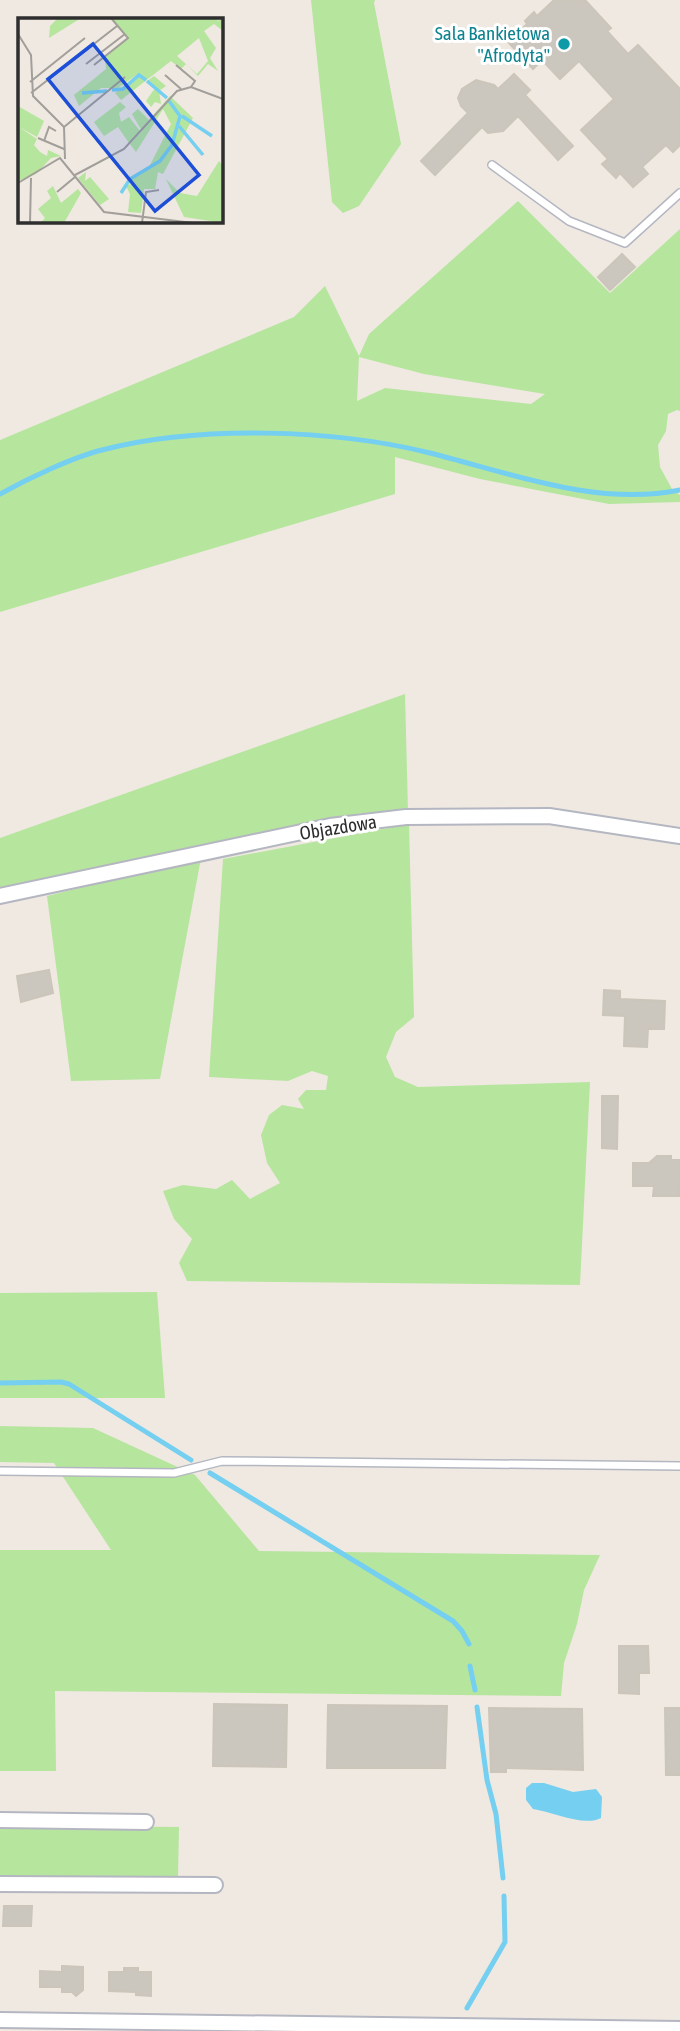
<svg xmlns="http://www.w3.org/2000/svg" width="680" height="2031" font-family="'Asap Condensed',sans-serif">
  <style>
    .green { fill: #b6e59e; fill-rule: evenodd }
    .water { fill: #75cff0 }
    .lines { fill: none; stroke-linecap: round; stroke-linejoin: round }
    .stream { stroke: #75cff0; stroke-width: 5 }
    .building { fill: #cbc7bf; stroke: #cbc5ba; stroke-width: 2 }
    .lane-casing { stroke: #b4b7c1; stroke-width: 10 }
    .street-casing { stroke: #b4b7c1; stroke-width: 18 }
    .lane { stroke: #fff; stroke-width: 7 }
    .street { stroke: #fff; stroke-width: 14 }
    .culture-dot { fill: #0f9aa8; stroke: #fff; stroke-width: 2.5 }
    .labels { text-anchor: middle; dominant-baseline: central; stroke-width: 6; stroke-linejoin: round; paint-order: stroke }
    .culture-label { font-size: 19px; fill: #0d838f; stroke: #fff; text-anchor: end }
    .street-label { font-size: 19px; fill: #2e2e2e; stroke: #fff }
    .inset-river { fill: none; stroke: #75cff0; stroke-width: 3.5 }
    .inset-road { fill: none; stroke: #a29e99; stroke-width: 2 }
    .view { fill: #1d4ed8; fill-opacity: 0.15; stroke: #1d4ed8; stroke-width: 3.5 }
    .inset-edge { fill: none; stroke: #2e2e2e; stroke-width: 3.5 }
  </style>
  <rect width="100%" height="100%" fill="#efe9e1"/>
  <!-- green -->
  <g class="green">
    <polygon points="311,0 375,0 374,3 401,144 359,206 343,213 332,202"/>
    <path d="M518 201 610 293 680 229V411L677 410 668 414 666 431 658 445 660 467 672 489 680 495V502L609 504 480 479 395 457V494L0 612V440L294 317 325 286 359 356 369 334ZM359 357 424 374 545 394 531 404 385 388 357 401Z"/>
    <polygon points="405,694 408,812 362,813 0,890 0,838"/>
    <polygon points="409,824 414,1017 396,1032 386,1057 395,1077 418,1087 590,1082 580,1285 187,1281 179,1263 192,1239 174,1219 163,1191 183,1185 216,1189 232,1180 250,1199 280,1183 267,1163 261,1135 269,1115 282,1105 304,1109 298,1099 306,1090 326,1090 328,1076 312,1071 288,1081 209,1077 223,859"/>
    <polygon points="201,858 160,1079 71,1081 47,896"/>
    <polygon points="157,1292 165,1398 0,1398 0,1293"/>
    <polygon points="0,1426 93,1428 195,1475 259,1551 600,1555 584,1590 577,1624 564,1663 561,1696 55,1691 56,1771 0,1771 0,1550 111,1550 54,1463 0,1462"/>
    <polygon points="0,1825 179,1827 178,1878 0,1876"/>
  </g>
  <!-- water -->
  <path class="water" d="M532 1783H544L573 1792 596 1789 602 1797 601 1818C584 1827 553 1812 533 1809L526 1800V1788Z"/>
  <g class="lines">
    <!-- stream -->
    <g class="stream">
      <path d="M0 494C27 479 73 457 102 450 198 425 334 429 430 453 510 473 596 507 680 490"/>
      <polyline points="0,1383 61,1382 69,1384 191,1460"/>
      <polyline points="210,1473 453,1621 462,1631 469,1644"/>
      <polyline points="470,1666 475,1690"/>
      <polyline points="477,1707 487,1780 496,1814 503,1878"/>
      <polyline points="467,2008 505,1942 504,1896"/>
    </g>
  </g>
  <!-- building -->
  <g class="building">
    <polygon points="554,0 585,0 611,28 607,31 628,54 638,45 680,89 680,145 673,152 666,145 642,167 648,174 633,187 620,173 616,178 602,164 608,159 581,130 614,99 579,61 560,79 542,60 533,69 508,42 527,24 525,21 534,12 537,16"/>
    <polygon points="514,74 530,90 525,95 573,146 558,160 518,116 503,131 488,133 482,127 435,175 421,161 468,113 461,106 458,98 462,89 476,80 494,85 498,89"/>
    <polygon points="622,254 635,267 610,290 598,277"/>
    <polygon points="49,970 53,993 21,1002 17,976"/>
    <polygon points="604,990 620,991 620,999 665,1001 664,1029 648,1029 647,1047 624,1046 625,1016 603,1015"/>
    <polygon points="602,1096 618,1096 617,1149 602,1148"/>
    <polygon points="657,1156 671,1156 671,1160 680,1160 679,1196 653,1196 654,1186 633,1186 633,1163 649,1163"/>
    <polygon points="619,1646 648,1646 649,1673 639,1673 639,1694 619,1693"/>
    <polygon points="214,1704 287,1705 286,1767 213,1766"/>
    <polygon points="328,1705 447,1706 445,1768 327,1768"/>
    <polygon points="489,1708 582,1709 583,1770 506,1768 506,1772 491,1772"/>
    <polygon points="665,1708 680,1708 680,1775 666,1775"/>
    <polygon points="4,1906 32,1906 31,1926 3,1926"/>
    <polygon points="62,1966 83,1967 83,1990 76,1996 72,1992 62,1992 62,1987 40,1987 40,1971 62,1972"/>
    <polygon points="124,1968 138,1968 138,1972 151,1972 151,1996 136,1995 136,1992 109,1991 109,1972 124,1972"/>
  </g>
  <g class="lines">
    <defs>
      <g id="lane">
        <polyline points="492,165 569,221 625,243 680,193"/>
        <polyline points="0,1471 174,1473 222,1461 680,1466"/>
      </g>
      <g id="street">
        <polyline points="0,896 330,826 406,817 549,816 680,836"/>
        <polyline points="0,1820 146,1822"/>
        <polyline points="0,1884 215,1885"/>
        <polyline points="0,2020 680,2029"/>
      </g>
    </defs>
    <!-- lane casing -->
    <use href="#lane" class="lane-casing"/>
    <!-- street casing -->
    <use href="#street" class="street-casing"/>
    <!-- lane -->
    <use href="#lane" class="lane"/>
    <!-- street -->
    <use href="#street" class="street"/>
  </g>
  <!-- markers -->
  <circle class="culture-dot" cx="564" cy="44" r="7"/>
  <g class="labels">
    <!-- culture labels -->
    <g class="culture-label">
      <text x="550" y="33">Sala Bankietowa<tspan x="550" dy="22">"Afrodyta"</tspan></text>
    </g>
    <!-- street labels -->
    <g class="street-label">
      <text transform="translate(338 827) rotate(-9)">Objazdowa</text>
    </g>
  </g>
  <!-- overview -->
  <g transform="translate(18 18)">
    <rect width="205" height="205" fill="#efe9e1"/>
    <path d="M40 0H63L31 20 32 8ZM94 0H202L198 4 205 0V13L196 6 186 13 198 30 192 40 200 53 190 46 180 58 168 46 163 51 153 43 103 82 97 75 121 55 100 70H83L61 88 56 77 88 51 87 39 110 20ZM181 20 190 43 179 56 159 38ZM136 58 148 68 141 73 143 86 137 84 133 89 128 83 137 70 141 73 128 64ZM152 78 175 100 145 156 140 154 137 171H126L123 195 110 194 112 176 109 170 103 173 107 167 116 166 110 161 131 149 153 106 145 91 118 134 112 126 124 113 114 96 120 91 131 102ZM102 84 108 89 101 95 103 104 111 99 122 113 111 125 100 109 86 118 76 104ZM0 88 26 103 19 119 1 109 19 121 16 127 22 134 29 138 30 132 43 138 33 140 18 156 0 163ZM201 143 205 148V205L166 199 148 161 162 175 179 178ZM68 154 67 163 72 159 91 181 82 187 60 160ZM35 168 43 185 60 171 63 175 46 205H22L27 200 20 191 33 180 29 173Z" fill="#b6e59e" fill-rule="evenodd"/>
    <path class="inset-river" d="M129 63 149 80M94 72 105 71 121 57 128 62M64 75 89 73M164 98 194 118M161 108 185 137M103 175 112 161 142 143 154 127 162 98 151 83"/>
    <path class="inset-road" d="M0 16 13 37 15 78 46 109 47 141M68 46 107 16M76 47 110 20 93 0M158 47 177 63 173 69M147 57 163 71M12 64 67 20M13 75 99 8M46 109 107 59M20 120 46 131M26 123 31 109 38 113M57 157 106 131 159 73 173 69 205 81M0 165 42 140 86 194 175 205M39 174 57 159M12 205 13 160M124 205 128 174 141 172"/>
    <path class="view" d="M75 26 181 157 137 193 30 61Z"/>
    <rect width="205" height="205" class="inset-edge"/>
  </g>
</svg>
